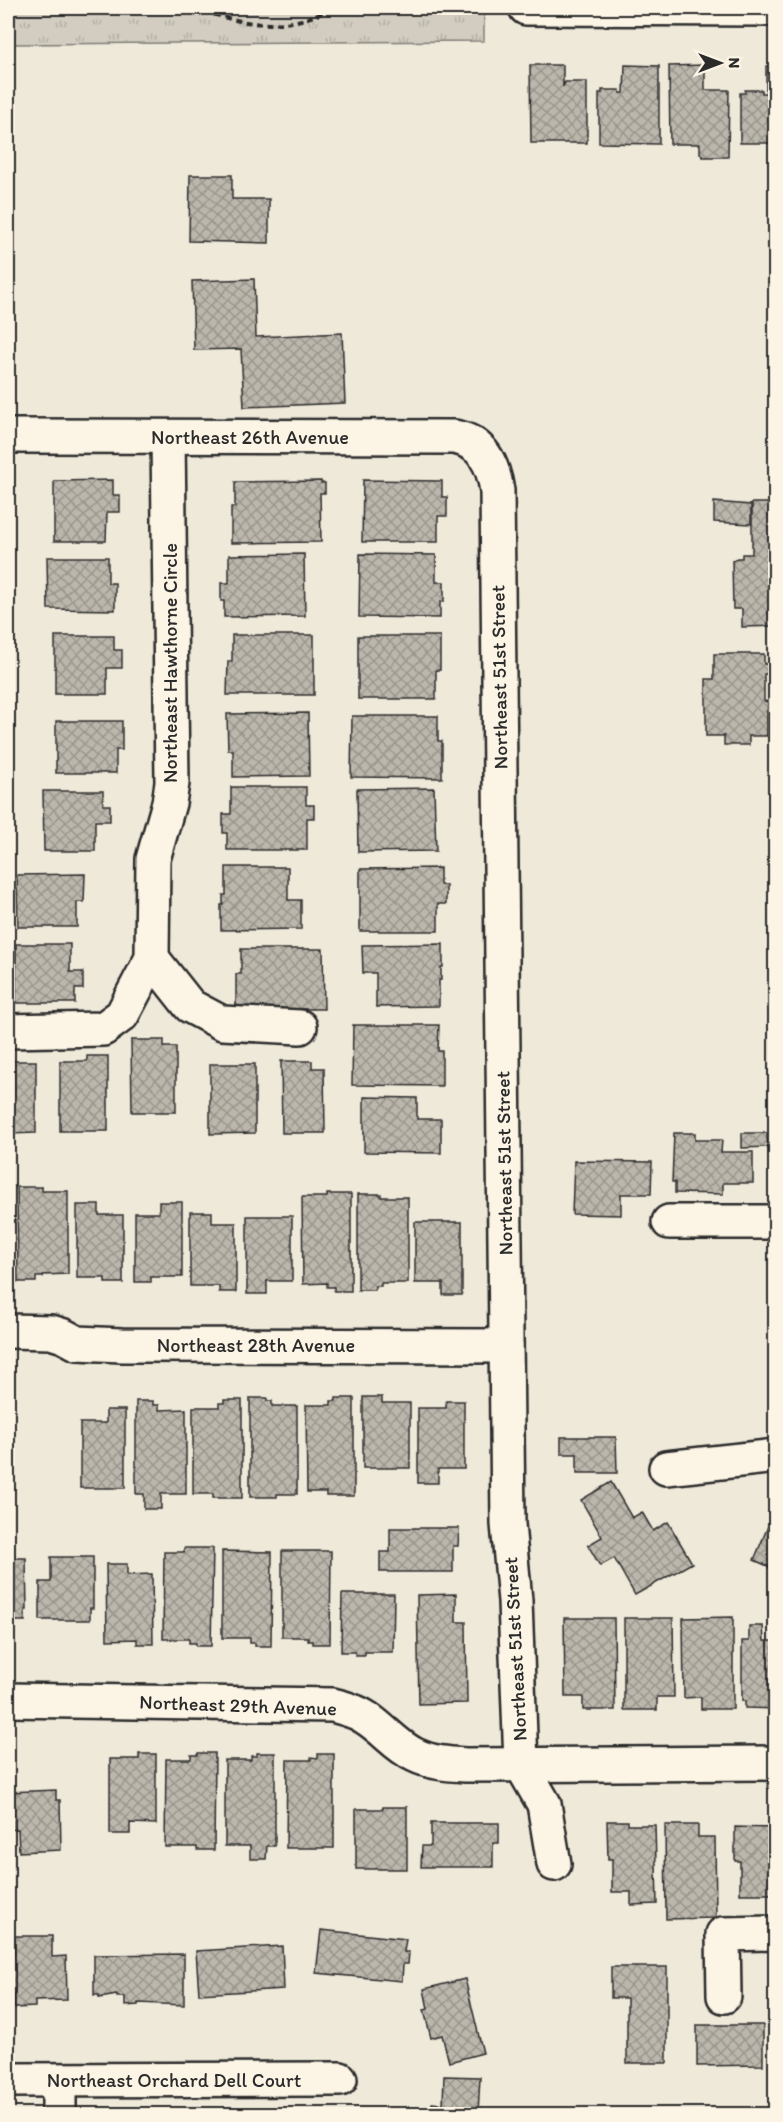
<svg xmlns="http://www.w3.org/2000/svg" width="783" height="2122" font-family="Itim,sans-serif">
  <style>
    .grass { fill: url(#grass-tufts); stroke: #7e7c76; stroke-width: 1.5 }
    .building { fill: url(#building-cross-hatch); stroke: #2b2b2b; stroke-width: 1.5 }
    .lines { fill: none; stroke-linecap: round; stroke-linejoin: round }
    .minor-casing { stroke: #2b2b2b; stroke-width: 38 }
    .path { stroke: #2b2b2b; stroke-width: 4; stroke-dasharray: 6 4.5; stroke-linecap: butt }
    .minor { stroke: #fcf5e5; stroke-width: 33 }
    .labels { text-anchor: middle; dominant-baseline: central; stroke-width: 4.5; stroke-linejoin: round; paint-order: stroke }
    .street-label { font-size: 20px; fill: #2b2b2b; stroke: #fcf5e5 }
  </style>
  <defs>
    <pattern id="grass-tufts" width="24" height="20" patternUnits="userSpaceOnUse" patternTransform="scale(1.5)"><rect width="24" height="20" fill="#d2cdc0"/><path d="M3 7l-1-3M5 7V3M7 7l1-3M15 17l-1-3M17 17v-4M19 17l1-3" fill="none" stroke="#b4b0a5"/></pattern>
    <pattern id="building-cross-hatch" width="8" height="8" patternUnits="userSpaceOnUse" patternTransform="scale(1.5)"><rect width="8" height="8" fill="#bcb7ac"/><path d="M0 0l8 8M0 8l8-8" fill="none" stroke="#99958c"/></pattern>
  </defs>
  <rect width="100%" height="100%" fill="#efe9da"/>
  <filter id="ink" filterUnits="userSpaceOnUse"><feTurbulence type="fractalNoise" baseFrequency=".0167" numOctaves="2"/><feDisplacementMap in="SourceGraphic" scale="12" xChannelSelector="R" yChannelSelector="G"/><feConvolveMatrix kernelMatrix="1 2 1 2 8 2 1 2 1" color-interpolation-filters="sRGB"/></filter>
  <g filter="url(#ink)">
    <!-- grass -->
    <polygon class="grass" points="8,8 484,8 484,41 8,44"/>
    <!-- building -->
    <g class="building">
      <polygon points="530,65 563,65 563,87 565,82 587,82 587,143 531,143"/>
      <polygon points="625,65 659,66 659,144 599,143 599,93 602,93 602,90 620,90 620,93 624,93"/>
      <polygon points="705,65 705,90 729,90 728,157 703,157 700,153 700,144 670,144 669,66"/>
      <polygon points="766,66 776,66 776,143 740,143 740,93 745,93 745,90 762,90 762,93 766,93"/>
      <polygon points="190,175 232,175 232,199 269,199 269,243 189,241"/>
      <polygon points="254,279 256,337 342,333 345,403 244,407 241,349 194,350 192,281"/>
      <polygon points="113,480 113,495 120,495 120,512 107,512 106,541 54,541 54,481"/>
      <polygon points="363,480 442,481 442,497 447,497 447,516 438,516 438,542 362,542"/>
      <polygon points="321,481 321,483 325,483 325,493 320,493 321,542 231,543 231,507 235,507 235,482"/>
      <polygon points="714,502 751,505 751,524 714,522"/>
      <polygon points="752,503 776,503 776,626 742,627 742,609 733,609 732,561 737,558 742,558 742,554 752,554"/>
      <polygon points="304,554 305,616 224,617 224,601 221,601 221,583 229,583 229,555"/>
      <polygon points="360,554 436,555 436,582 444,582 444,602 440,602 440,618 359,617"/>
      <polygon points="47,557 108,557 108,583 115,583 115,610 48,609"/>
      <polygon points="232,635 314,635 314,695 227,695 228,661 232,661"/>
      <polygon points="55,636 114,636 114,650 122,650 122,668 107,668 107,694 55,694"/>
      <polygon points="358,636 440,636 440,670 436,670 436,699 358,699"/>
      <polygon points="714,654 764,654 764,664 772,664 772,670 768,670 768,674 764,674 764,701 773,703 773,711 767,711 767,736 749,736 749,745 724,745 724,736 706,736 706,679 714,679"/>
      <polygon points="308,713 309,776 233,777 233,750 228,750 227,714"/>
      <polygon points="352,716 438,716 438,741 442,741 442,778 351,777"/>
      <polygon points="56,721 122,721 122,750 116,750 116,773 56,773"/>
      <polygon points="231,787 306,787 306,805 314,805 314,818 307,818 307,850 227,850 227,833 223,833 223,814 231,814"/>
      <polygon points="434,788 436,851 358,852 357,789"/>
      <polygon points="43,791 103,791 103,805 110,805 110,821 95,821 95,851 44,851"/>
      <polygon points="226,867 288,867 288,900 301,900 301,929 221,930 221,905 223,905 223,895 226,895"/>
      <polygon points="440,868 440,885 446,885 446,904 438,904 438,931 360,931 360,869"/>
      <polygon points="85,874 84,902 77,902 77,927 18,927 17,875"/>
      <polygon points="16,944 70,944 70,972 83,972 83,989 75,989 75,1003 16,1003"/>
      <polygon points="443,944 443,967 441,967 441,980 439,980 439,1006 376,1007 376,973 363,973 362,945"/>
      <polygon points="241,949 323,949 324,1009 236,1009 236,974 241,974"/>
      <polygon points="353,1025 439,1025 438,1051 442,1051 442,1086 352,1085"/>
      <polygon points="131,1040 164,1040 164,1047 176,1047 176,1112 132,1112"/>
      <polygon points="87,1056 108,1056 108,1131 60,1131 60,1061 87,1061"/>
      <polygon points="8,1061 36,1061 36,1133 8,1134"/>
      <polygon points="281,1061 312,1061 312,1068 324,1068 325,1133 282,1133"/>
      <polygon points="210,1064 255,1064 255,1133 210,1134"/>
      <polygon points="364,1097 417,1098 417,1119 441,1119 441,1153 364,1152"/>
      <polygon points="674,1133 695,1133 695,1140 722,1140 721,1152 753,1152 753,1183 723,1183 723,1194 675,1193 675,1182 672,1182"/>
      <polygon points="742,1133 767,1133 768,1147 742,1148"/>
      <polygon points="574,1161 652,1162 651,1194 621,1194 621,1215 572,1214"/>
      <polygon points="17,1187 42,1187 42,1191 68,1191 68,1274 43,1275 43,1277 36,1277 36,1282 18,1282"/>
      <polygon points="327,1194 351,1194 351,1291 334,1291 334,1287 327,1287 327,1283 303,1284 302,1197 327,1197"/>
      <polygon points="358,1194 381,1194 381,1197 408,1197 408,1283 381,1283 381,1286 375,1286 375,1290 358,1290"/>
      <rect x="8" y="1197" width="2" height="88"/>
      <polygon points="159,1202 182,1202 182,1277 151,1277 151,1282 135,1282 135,1213 159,1213"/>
      <polygon points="77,1205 99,1205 99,1215 123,1215 123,1283 105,1283 105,1278 77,1278"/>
      <polygon points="190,1212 212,1212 212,1223 236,1223 236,1292 219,1292 219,1286 190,1286"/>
      <polygon points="247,1216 292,1216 292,1281 267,1281 267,1294 247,1294"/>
      <polygon points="415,1222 462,1222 462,1295 443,1295 443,1283 415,1283"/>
      <polygon points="363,1397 382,1397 382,1403 410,1403 410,1468 363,1468"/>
      <polygon points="250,1398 267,1398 267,1401 272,1401 272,1406 297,1406 297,1494 277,1494 277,1497 250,1497"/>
      <polygon points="336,1398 354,1398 354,1496 326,1496 326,1492 307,1492 306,1405 331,1405 331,1401 336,1401"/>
      <polygon points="224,1400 242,1400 242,1498 213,1498 213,1494 193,1494 193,1407 219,1407 219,1403 224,1403"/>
      <polygon points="136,1401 153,1401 153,1405 159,1405 159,1410 186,1409 186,1494 161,1494 161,1509 144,1509 144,1494 136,1494"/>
      <polygon points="446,1401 464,1401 464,1469 438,1469 438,1483 418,1483 418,1408 446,1408"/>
      <polygon points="106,1410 125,1410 125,1488 80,1488 80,1423 106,1423"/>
      <polygon points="561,1437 616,1437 617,1473 577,1473 577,1454 561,1454"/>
      <polygon points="611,1482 632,1518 642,1512 653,1531 668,1522 692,1563 635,1595 614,1558 600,1566 588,1545 602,1537 581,1500"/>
      <polygon points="776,1507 776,1570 775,1571 769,1568 770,1567 754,1560"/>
      <polygon points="390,1528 459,1528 458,1546 453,1546 453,1572 380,1572 380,1552 390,1552"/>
      <polygon points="184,1548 213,1548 211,1646 196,1646 196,1643 189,1643 189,1639 163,1639 164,1552 184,1552"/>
      <polygon points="222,1551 272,1552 271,1646 255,1646 255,1643 250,1643 250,1638 222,1638"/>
      <polygon points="282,1551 331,1551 330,1644 313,1644 313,1641 308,1641 308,1637 282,1637"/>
      <polygon points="51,1557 93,1557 93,1608 90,1608 90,1620 40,1620 40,1582 51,1582"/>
      <polygon points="8,1558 26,1558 27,1610 25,1610 25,1621 8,1621"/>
      <polygon points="106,1564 127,1564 127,1575 152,1574 153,1644 137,1644 137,1639 107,1640"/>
      <polygon points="342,1594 394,1594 393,1652 365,1652 365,1655 355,1655 355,1652 341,1652"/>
      <polygon points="456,1594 456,1622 466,1622 467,1703 419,1704 417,1595"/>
      <polygon points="733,1617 733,1709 701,1709 701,1697 684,1698 683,1618"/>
      <polygon points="564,1618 614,1618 615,1710 583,1710 583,1697 565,1697"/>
      <polygon points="624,1618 673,1618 674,1697 657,1697 657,1710 624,1710"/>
      <polygon points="749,1626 763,1626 764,1641 776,1641 776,1709 745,1708 745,1701 742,1701 742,1641 749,1641"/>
      <polygon points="198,1753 215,1753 214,1850 197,1850 197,1847 165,1847 166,1759 191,1759 191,1755 198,1755"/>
      <polygon points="257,1753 275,1753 275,1846 267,1846 266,1859 250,1859 250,1846 225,1846 225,1760 251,1760 251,1756 257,1756"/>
      <polygon points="139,1754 156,1754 156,1824 130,1823 130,1834 110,1834 110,1759 139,1759"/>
      <polygon points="318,1754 334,1754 334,1848 286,1848 287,1760 311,1760 311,1757 318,1758"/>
      <polygon points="56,1790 56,1800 60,1800 61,1850 19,1852 18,1829 8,1830 8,1792"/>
      <polygon points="383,1807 407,1807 407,1869 356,1869 356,1809 383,1809"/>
      <polygon points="607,1821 628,1821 628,1825 655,1825 657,1904 631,1905 631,1892 612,1892 612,1859 608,1859"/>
      <polygon points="431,1823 499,1823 499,1843 493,1843 493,1867 421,1867 422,1846 431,1846"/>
      <polygon points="665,1825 698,1825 698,1837 715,1837 716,1918 666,1919"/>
      <polygon points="735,1827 776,1828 776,1894 740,1894 740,1861 735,1861"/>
      <polygon points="321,1930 406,1939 404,1952 409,1952 408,1964 403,1964 402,1981 316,1973"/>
      <polygon points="14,1936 52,1936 52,1957 66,1956 67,2000 35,2001 35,2007 14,2008 14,1995 8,1995 8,1957 14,1957"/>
      <polygon points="282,1946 284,1989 199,1994 196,1951"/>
      <polygon points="184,1954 184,2005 138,2003 138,2005 125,2006 125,1997 117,1997 117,1995 99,1998 99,1995 94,1995 94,1955"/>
      <polygon points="611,1967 667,1967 667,2063 627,2063 627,1998 611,1998"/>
      <polygon points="465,1979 483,2053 449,2062 442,2035 431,2038 424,2010 428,2009 424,1989"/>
      <polygon points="697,2025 763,2025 763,2065 697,2066"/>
      <polygon points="444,2076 480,2077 478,2114 431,2114 432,2103 443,2104"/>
    </g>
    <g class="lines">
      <defs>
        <g id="minor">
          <polyline points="526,8 776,9"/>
          <path d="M8 436 454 437C483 442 493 464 497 491L508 1524 515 1601 521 1764 544 1804 554 1864"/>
          <polyline points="152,958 190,1006 222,1023 300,1027"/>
          <polyline points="8,1031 103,1029 122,1015 152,958 153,859 169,803 172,783 168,437"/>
          <polyline points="669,1222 776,1222"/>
          <polyline points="8,1331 51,1332 64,1336 77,1343 122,1345 506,1346"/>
          <polyline points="666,1468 776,1456"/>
          <path d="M8 1700 333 1705C340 1707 348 1709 355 1712 378 1721 393 1745 415 1755 431 1763 449 1764 466 1765L776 1763"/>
          <polyline points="724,1996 723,1934 776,1933"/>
          <polyline points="8,2080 340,2079"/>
          <polyline points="59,2081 59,2114"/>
        </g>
      </defs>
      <!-- minor casing -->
      <use href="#minor" class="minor-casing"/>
      <!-- path -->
      <path class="path" d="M194 8C243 25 284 33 332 8"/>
      <!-- minor -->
      <use href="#minor" class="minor"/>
    </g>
  </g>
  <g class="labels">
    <!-- street labels -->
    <g class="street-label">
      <text x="250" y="437">Northeast 26th Avenue</text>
      <text transform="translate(170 663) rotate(-90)">Northeast Hawthorne Circle</text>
      <text transform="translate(499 677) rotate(-91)">Northeast 51st Street</text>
      <text transform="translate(504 1163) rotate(-91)">Northeast 51st Street</text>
      <text x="256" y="1345">Northeast 28th Avenue</text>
      <text transform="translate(515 1649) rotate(-93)">Northeast 51st Street</text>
      <text transform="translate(238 1705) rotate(2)">Northeast 29th Avenue</text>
      <text x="174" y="2080">Northeast Orchard Dell Court</text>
    </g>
  </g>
  <!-- margin -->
  <rect width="783" height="2122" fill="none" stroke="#fcf5e5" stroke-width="30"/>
  <rect x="15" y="15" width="753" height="2092" fill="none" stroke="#2b2b2b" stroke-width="2" filter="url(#ink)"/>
  <!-- north arrow -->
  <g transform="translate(720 63) rotate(90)" stroke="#fcf5e5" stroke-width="4.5" paint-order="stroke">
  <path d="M0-4.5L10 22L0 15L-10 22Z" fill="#2b2b2b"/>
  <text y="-9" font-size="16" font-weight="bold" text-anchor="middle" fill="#2b2b2b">N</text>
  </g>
</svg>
